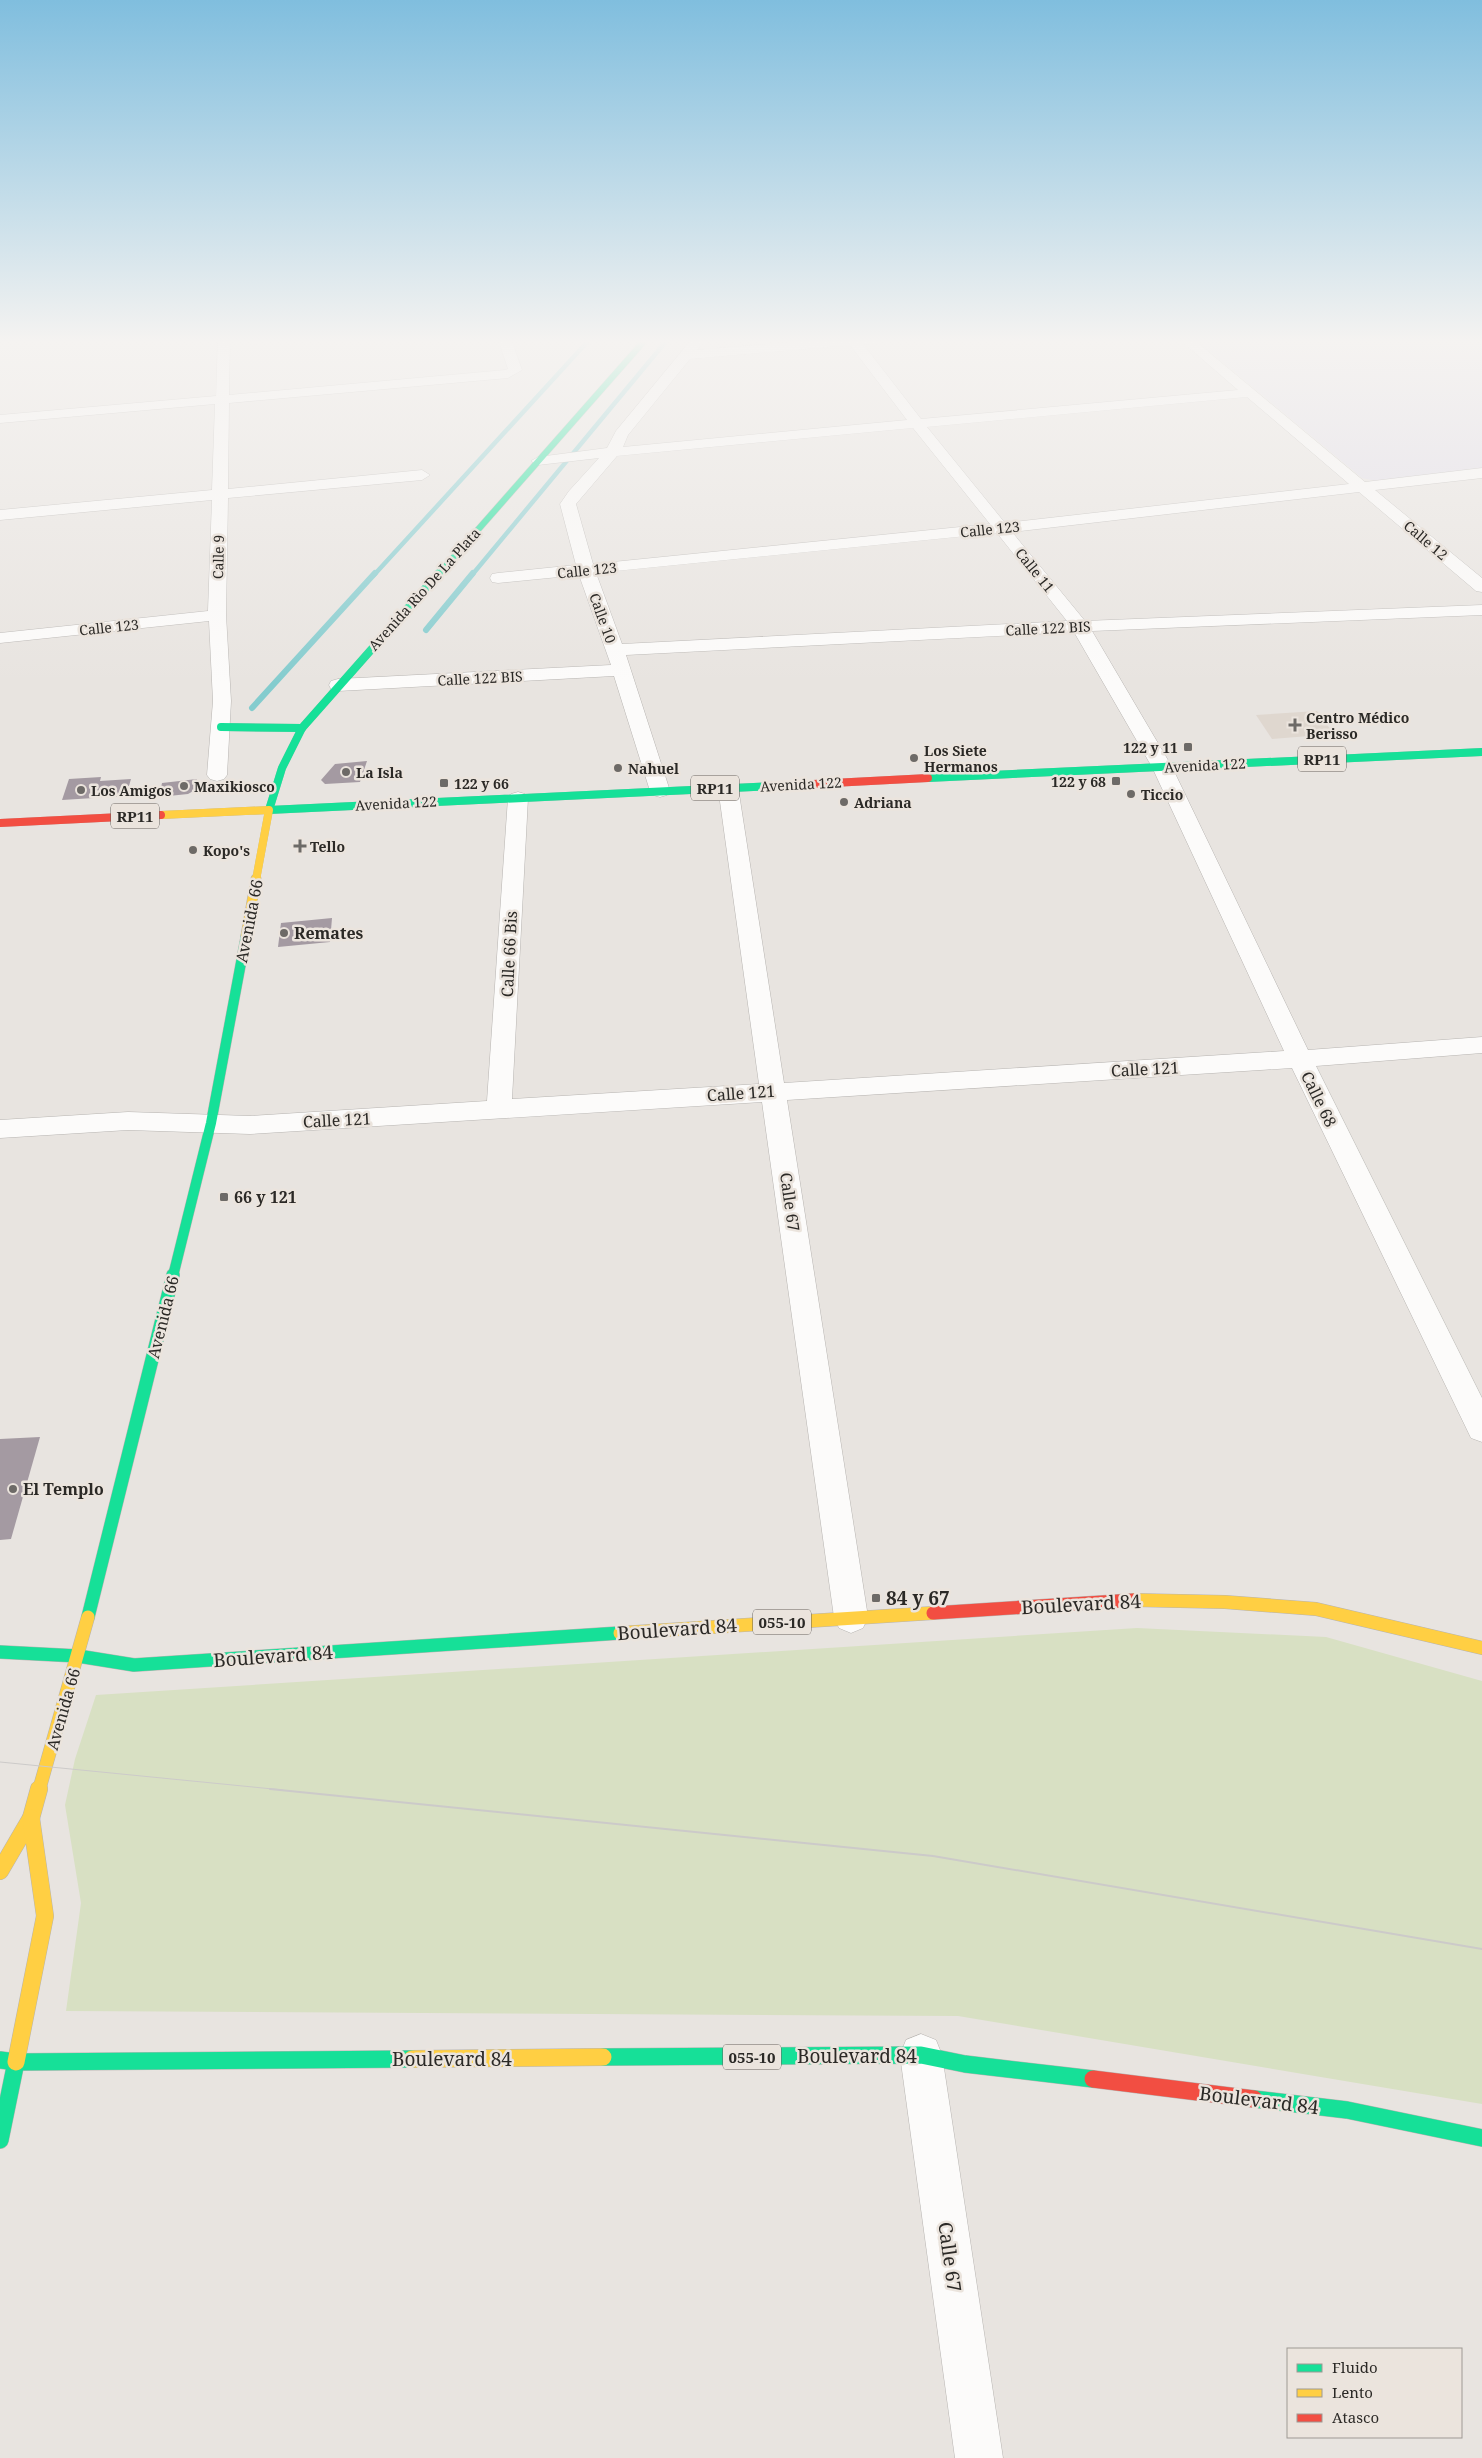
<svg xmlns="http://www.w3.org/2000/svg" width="1482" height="2458" font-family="'Noto Serif',serif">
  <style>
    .built { fill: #dfd7cf }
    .industrial { fill: #e1dde8 }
    .green { fill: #d8e0c3 }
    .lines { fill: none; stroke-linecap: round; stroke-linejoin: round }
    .stream-far1 { stroke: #84ccce; stroke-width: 4.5 }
    .stream { stroke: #84ccce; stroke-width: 6 }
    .building { fill: #a49aa2 }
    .street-casing { stroke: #b7b4b1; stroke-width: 1 }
    .fast-far4-casing { stroke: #b7b4b1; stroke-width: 7 }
    .fast-far3-casing { stroke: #b7b4b1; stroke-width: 8 }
    .fast-far2-casing { stroke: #b7b4b1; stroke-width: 11 }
    .fast-far1-casing { stroke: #b7b4b1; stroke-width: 14 }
    .fast-casing { stroke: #b7b4b1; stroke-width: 18 }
    .slow-far3-casing { stroke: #b7b4b1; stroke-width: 8 }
    .slow-far2-casing { stroke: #b7b4b1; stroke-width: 11 }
    .slow-far1-casing { stroke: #b7b4b1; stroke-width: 14 }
    .slow-casing { stroke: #b7b4b1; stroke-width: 18 }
    .jam-far2-casing { stroke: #b7b4b1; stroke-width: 8 }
    .jam-far1-casing { stroke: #b7b4b1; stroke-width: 14 }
    .jam-casing { stroke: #b7b4b1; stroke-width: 18 }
    .street { fill: #fcfbfa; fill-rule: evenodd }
    .fast-far4 { stroke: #16e098; stroke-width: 6 }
    .fast-far3 { stroke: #16e098; stroke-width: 8 }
    .fast-far2 { stroke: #16e098; stroke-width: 10 }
    .fast-far1 { stroke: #16e098; stroke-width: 13 }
    .fast { stroke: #16e098; stroke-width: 17 }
    .slow-far3 { stroke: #ffcf43; stroke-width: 8 }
    .slow-far2 { stroke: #ffcf43; stroke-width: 10 }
    .slow-far1 { stroke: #ffcf43; stroke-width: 13 }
    .slow { stroke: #ffcf43; stroke-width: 17 }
    .jam-far2 { stroke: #f24e42; stroke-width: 8 }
    .jam-far1 { stroke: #f24e42; stroke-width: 13 }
    .jam { stroke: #f24e42; stroke-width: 17 }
    .tram-far1 { stroke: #cccac9; stroke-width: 1 }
    .tram { stroke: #cccac9; stroke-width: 2 }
    .poi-dot { fill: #6d6a67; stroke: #ebe4dd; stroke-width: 2 }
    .labels { text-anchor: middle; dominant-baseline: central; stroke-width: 5; stroke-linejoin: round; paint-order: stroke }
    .far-street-label { font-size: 14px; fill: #2b2926; stroke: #ebe4dd }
    .far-poi-label { font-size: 14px; font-weight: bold; fill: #2b2926; stroke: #ebe4dd; text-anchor: start }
    .shield { fill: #ebe4dd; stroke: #65615d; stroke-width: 1 }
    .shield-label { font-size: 15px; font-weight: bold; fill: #2b2926 }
    .street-label { font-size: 16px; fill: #2b2926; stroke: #ebe4dd }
    .poi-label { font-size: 16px; font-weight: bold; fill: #2b2926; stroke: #ebe4dd; text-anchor: start }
    .near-poi-label { font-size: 19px; font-weight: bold; fill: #2b2926; stroke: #ebe4dd; text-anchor: start }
    .near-street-label { font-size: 19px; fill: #2b2926; stroke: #ebe4dd }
  </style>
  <rect width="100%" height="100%" fill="#e8e4e0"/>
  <!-- built -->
  <polygon class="built" points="1317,711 1334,734 1272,739 1256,715"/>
  <!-- industrial -->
  <polygon class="industrial" points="1195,339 1479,339 1482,341 1482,470 1376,481 1362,478"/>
  <!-- green -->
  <polygon class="green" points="1137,1628 1326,1637 1482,1681 1482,2104 958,2016 66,2011 81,1903 65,1805 75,1759 96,1695"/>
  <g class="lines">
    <!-- stream-far1 -->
    <g class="stream-far1">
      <polyline points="374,575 590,339"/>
      <polyline points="472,575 668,339"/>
    </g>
    <!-- stream -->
    <g class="stream">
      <polyline points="426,630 473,573"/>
      <polyline points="252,708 375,573"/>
    </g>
  </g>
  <!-- building -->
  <g class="building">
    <polygon points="367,761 360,782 325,784 321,780 335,764"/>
    <polygon points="101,777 100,781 131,779 126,796 62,800 69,779"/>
    <polygon points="197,779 195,790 188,794 159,797 162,783"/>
    <polygon points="332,918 330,942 278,947 281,923"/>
    <polygon points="40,1437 11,1539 0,1540 0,1439"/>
  </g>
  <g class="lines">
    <defs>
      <g id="street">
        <polygon points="218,339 230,339 229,395 505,370 508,369 498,339 511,339 522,370 508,378 229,403 228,489 422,470 430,475 422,480 228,498 226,615 231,701 227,775 224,779 217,781 210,779 207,775 213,701 209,621 0,643 0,633 208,611 212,500 0,520 0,510 212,490 215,404 0,423 0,415 216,396"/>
        <path d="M692 339H705L697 350 831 339H887L881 343 863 344 921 419 1238 390 1179 339H1193L1365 482 1482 468V478L1375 490 1482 578V592L1476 591 1359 492 1012 532 1085 621 1482 605V615L1092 631 1172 767 1308 1050 1482 1037V1053L1316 1066 1482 1398V1442L1471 1438 1292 1068 787 1100 868 1617 863 1628 851 1633 839 1628 834 1617 762 1102 250 1134 128 1130 0 1138V1120L128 1112 250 1116 487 1101 508 798 511 794 518 792 525 794 528 798 512 1099 759 1084 718 787 721 783 728 781 735 783 738 787 784 1083 1284 1051 1152 767 1074 632 626 655 670 791 667 795 660 797 653 795 650 791 614 676 338 691 331 689 329 685 331 681 338 679 611 665 579 575 498 583 492 582 490 578 492 574 498 573 576 565 560 504 569 491 599 458 538 465 531 461 538 457 607 448 616 431ZM850 345 907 420 623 447 628 435 690 359ZM1247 397 1349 484 1005 523 927 427ZM913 428 990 524 593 564 576 504 617 456ZM997 533 1067 621 622 644 596 573Z"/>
        <polygon points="921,2034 936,2040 942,2055 1003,2458 955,2458 900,2055 906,2040"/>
      </g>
      <polyline id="fast-far4" points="438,575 646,339"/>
      <g id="fast-far3">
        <polyline points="221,727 302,728"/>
        <polyline points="928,778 1482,752"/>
        <polyline points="269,810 282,768 302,728 439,573"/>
        <polyline points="269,810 775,786"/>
      </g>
      <polyline id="fast-far2" points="173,1276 211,1123 246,936"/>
      <g id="fast-far1">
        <polyline points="88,1617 173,1275"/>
        <polyline points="0,1652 78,1656"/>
        <polyline points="78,1656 134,1665 620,1633"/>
      </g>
      <g id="fast">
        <polyline points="603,2057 921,2055 965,2064 1093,2079"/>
        <polyline points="0,2060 16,2062 412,2059"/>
        <polyline points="1254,2099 1347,2110 1482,2138"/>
        <polyline points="0,2140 16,2062"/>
      </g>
      <polyline id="slow-far3" points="161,815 269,810 256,880"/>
      <polyline id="slow-far2" points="246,936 256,879"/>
      <g id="slow-far1">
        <polyline points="1134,1600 1225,1602 1316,1609 1482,1648"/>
        <polyline points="620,1633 933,1613"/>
        <polyline points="39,1790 88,1617"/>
      </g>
      <g id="slow">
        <polyline points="0,1871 31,1818 39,1789"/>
        <polyline points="412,2059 603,2057"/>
        <polyline points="16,2062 45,1916 31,1818"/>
      </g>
      <g id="jam-far2">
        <polyline points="775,786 928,778"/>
        <polyline points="0,823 161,815"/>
      </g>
      <polyline id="jam-far1" points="933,1613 1134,1600"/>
      <polyline id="jam" points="1093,2079 1254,2099"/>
    </defs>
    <!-- street casing -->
    <use href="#street" class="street-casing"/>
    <!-- fast-far4 casing -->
    <use href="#fast-far4" class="fast-far4-casing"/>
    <!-- fast-far3 casing -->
    <use href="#fast-far3" class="fast-far3-casing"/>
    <!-- fast-far2 casing -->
    <use href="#fast-far2" class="fast-far2-casing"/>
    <!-- fast-far1 casing -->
    <use href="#fast-far1" class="fast-far1-casing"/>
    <!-- fast casing -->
    <use href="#fast" class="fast-casing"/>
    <!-- slow-far3 casing -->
    <use href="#slow-far3" class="slow-far3-casing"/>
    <!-- slow-far2 casing -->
    <use href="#slow-far2" class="slow-far2-casing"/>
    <!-- slow-far1 casing -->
    <use href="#slow-far1" class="slow-far1-casing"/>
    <!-- slow casing -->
    <use href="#slow" class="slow-casing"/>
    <!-- jam-far2 casing -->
    <use href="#jam-far2" class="jam-far2-casing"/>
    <!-- jam-far1 casing -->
    <use href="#jam-far1" class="jam-far1-casing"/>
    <!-- jam casing -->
    <use href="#jam" class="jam-casing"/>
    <!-- street -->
    <use href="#street" class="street"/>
    <!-- fast-far4 -->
    <use href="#fast-far4" class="fast-far4"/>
    <!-- fast-far3 -->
    <use href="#fast-far3" class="fast-far3"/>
    <!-- fast-far2 -->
    <use href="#fast-far2" class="fast-far2"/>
    <!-- fast-far1 -->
    <use href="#fast-far1" class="fast-far1"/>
    <!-- fast -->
    <use href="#fast" class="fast"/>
    <!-- slow-far3 -->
    <use href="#slow-far3" class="slow-far3"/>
    <!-- slow-far2 -->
    <use href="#slow-far2" class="slow-far2"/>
    <!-- slow-far1 -->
    <use href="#slow-far1" class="slow-far1"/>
    <!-- slow -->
    <use href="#slow" class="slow"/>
    <!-- jam-far2 -->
    <use href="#jam-far2" class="jam-far2"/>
    <!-- jam-far1 -->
    <use href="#jam-far1" class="jam-far1"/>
    <!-- jam -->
    <use href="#jam" class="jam"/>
    <!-- tram-far1 -->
    <polyline class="tram-far1" points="0,1762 283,1790"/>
    <!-- tram -->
    <polyline class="tram" points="270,1789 933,1856 1482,1949"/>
  </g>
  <!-- sky -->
  <linearGradient id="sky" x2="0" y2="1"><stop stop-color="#80bede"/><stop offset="0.5" stop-color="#f5f3f1"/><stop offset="1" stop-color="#f5f3f1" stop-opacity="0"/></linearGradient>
  <rect width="1482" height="683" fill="url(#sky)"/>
  <!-- markers -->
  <g class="poi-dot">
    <path d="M1292.5 717.5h5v5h5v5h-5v5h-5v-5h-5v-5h5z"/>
    <rect x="1183" y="742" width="10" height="10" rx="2.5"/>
    <circle cx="914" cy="758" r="5"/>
    <circle cx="618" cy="768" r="5"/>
    <circle cx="346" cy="772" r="5"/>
    <rect x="1111" y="776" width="10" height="10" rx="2.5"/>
    <rect x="439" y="778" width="10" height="10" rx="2.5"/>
    <circle cx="184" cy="786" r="5"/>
    <circle cx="81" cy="790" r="5"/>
    <circle cx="1131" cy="794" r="5"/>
    <circle cx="844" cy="802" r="5"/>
    <path d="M297.5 838.5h5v5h5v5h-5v5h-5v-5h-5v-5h5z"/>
    <circle cx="193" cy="850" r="5"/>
    <circle cx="284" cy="933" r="5"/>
    <rect x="219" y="1192" width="10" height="10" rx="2.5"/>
    <circle cx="13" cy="1489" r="5"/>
    <rect x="871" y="1593" width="10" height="10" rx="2.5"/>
  </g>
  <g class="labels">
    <!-- far-street labels -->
    <g class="far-street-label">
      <text transform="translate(990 529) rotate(-6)">Calle 123</text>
      <text transform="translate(1426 540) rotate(40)">Calle 12</text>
      <text transform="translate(218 557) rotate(-89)">Calle 9</text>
      <text transform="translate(587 570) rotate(-6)">Calle 123</text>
      <text transform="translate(1035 570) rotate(51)">Calle 11</text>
      <text transform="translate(424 589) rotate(-48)">Avenida Rìo De La Plata</text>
      <text transform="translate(603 618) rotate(70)">Calle 10</text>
      <text transform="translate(109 627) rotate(-6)">Calle 123</text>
      <text transform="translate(1048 628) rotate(-3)">Calle 122 BIS</text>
      <text transform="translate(480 678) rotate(-3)">Calle 122 BIS</text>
      <text transform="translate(1205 765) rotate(-3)">Avenida 122</text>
      <text transform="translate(801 784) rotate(-3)">Avenida 122</text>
      <text transform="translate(396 803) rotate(-3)">Avenida 122</text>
    </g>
    <!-- far-poi labels -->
    <g class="far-poi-label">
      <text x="1306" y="717">Centro Médico<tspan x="1306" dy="16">Berisso</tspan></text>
      <text x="1178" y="747" text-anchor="end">122 y 11</text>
      <text x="924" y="750">Los Siete<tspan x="924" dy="16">Hermanos</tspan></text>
      <text x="628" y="768">Nahuel</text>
      <text x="356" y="772">La Isla</text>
      <text x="1106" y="781" text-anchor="end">122 y 68</text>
      <text x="454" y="783">122 y 66</text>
      <text x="194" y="786">Maxikiosco</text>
      <text x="91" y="790">Los Amigos</text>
      <text x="1141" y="794">Ticcio</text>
      <text x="854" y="802">Adriana</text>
      <text x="310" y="846">Tello</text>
      <text x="203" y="850">Kopo's</text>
    </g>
    <!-- shield labels -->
    <g class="shield">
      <rect x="1298" y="746.5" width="48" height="25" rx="4"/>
      <rect x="691" y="775.5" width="48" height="25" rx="4"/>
      <rect x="111" y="803.5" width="48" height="25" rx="4"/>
      <rect x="753" y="1609.5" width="58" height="25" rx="4"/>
      <rect x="723" y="2044.5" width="58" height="25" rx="4"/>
    </g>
    <g class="shield-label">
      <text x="1322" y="759">RP11</text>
      <text x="715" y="788">RP11</text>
      <text x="135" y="816">RP11</text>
      <text x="782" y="1622">055-10</text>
      <text x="752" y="2057">055-10</text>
    </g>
    <!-- street labels -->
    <g class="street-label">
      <text transform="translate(249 921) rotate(-79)">Avenida 66</text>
      <text transform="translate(509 954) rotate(-87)">Calle 66 Bis</text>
      <text transform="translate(1145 1069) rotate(-3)">Calle 121</text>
      <text transform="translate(741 1093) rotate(-4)">Calle 121</text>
      <text transform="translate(1319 1099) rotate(64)">Calle 68</text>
      <text transform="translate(337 1120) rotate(-3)">Calle 121</text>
      <text transform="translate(790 1202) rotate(82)">Calle 67</text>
      <text transform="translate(163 1317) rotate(-76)">Avenida 66</text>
      <text transform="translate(63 1709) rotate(-74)">Avenida 66</text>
    </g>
    <!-- poi labels -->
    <g class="poi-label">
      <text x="294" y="933">Remates</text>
      <text x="234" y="1197">66 y 121</text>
      <text x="23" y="1489">El Templo</text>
    </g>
    <!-- near-poi labels -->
    <g class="near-poi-label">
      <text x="886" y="1598">84 y 67</text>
    </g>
    <!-- near-street labels -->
    <g class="near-street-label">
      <text transform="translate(1081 1604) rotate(-3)">Boulevard 84</text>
      <text transform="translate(677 1629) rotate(-4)">Boulevard 84</text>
      <text transform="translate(273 1656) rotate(-4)">Boulevard 84</text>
      <text x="857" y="2056">Boulevard 84</text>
      <text x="452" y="2059">Boulevard 84</text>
      <text transform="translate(1259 2100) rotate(7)">Boulevard 84</text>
      <text transform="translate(950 2257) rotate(82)">Calle 67</text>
    </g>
  </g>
  <!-- legend -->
  <rect x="1287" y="2348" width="175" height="90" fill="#ebe4dd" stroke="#9e9994"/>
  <rect x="1297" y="2364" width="25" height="8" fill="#16e098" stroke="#9e9994"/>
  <text x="1332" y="2373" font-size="15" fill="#2b2926">Fluido</text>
  <rect x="1297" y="2389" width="25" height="8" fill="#ffcf43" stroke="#9e9994"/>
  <text x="1332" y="2398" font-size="15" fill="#2b2926">Lento</text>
  <rect x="1297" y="2414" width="25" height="8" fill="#f24e42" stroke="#9e9994"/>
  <text x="1332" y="2423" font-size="15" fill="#2b2926">Atasco</text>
</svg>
